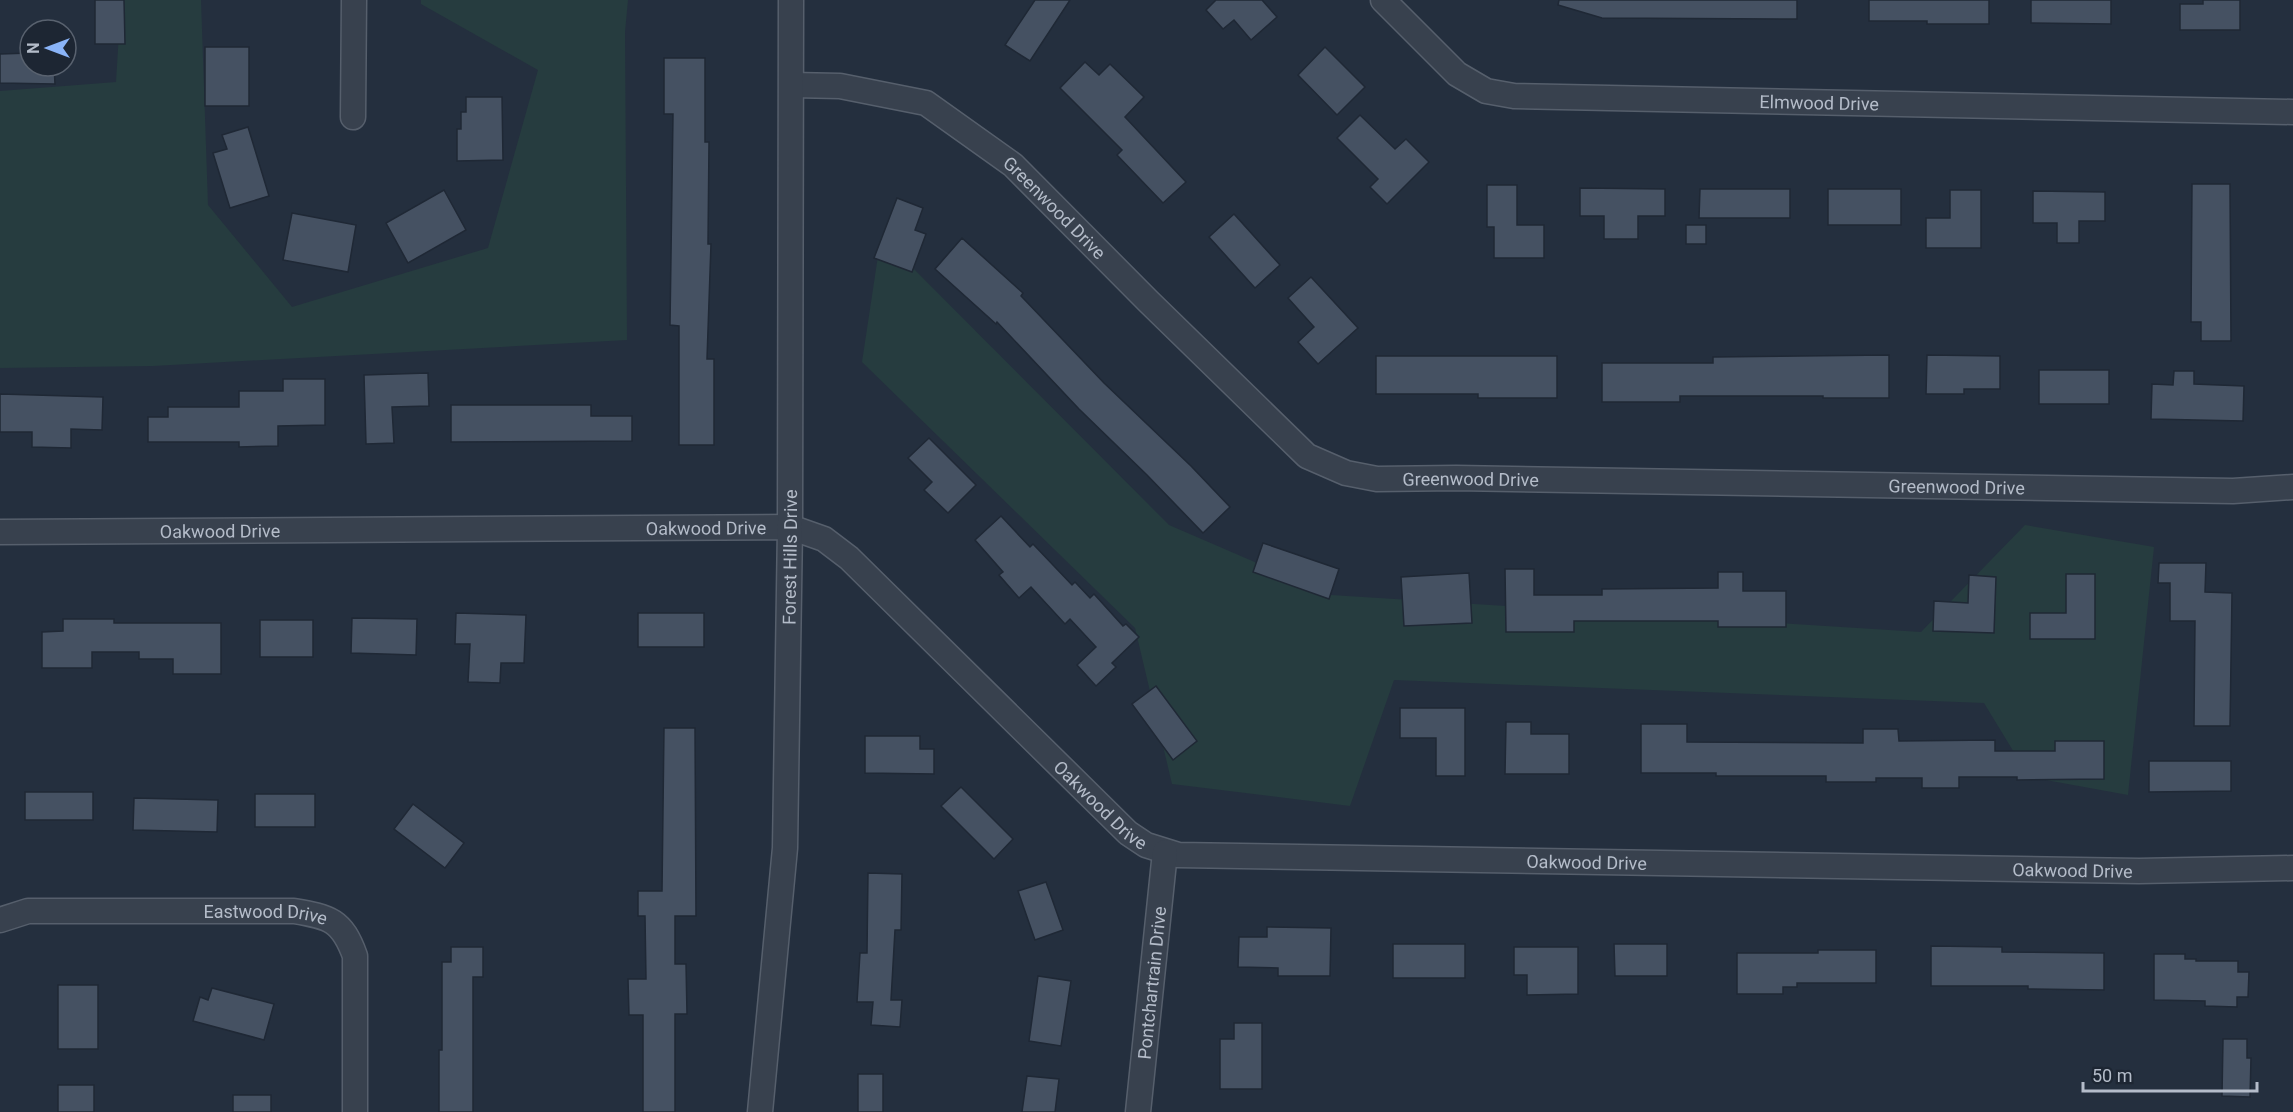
<svg xmlns="http://www.w3.org/2000/svg" width="2293" height="1112" font-family="Roboto,sans-serif">
  <style>
    .green { fill: #263c3f }
    .building { fill: #455162; stroke: #1f2835; stroke-width: 1.5 }
    .lines { fill: none; stroke-linecap: round; stroke-linejoin: round }
    .minor-casing { stroke: #565f6c; stroke-width: 27 }
    .minor { stroke: #38414e; stroke-width: 24 }
    .labels { text-anchor: middle; dominant-baseline: central; stroke-width: 4.5; stroke-linejoin: round; paint-order: stroke }
    .street-label { font-size: 18px; fill: #b4bcc9; stroke: #1d2633 }
  </style>
  <rect width="100%" height="100%" fill="#242f3e"/>
  <!-- green -->
  <g class="green">
    <polygon points="121,0 201,0 208,205 292,307 488,248 538,70 421,4 421,0 628,0 625,32 627,340 153,366 0,368 0,91 116,82"/>
    <polygon points="881,236 1169,525 1331,595 1921,632 2025,525 2154,547 2128,795 2029,777 1984,703 1394,680 1350,806 1172,784 1135,628 862,362"/>
  </g>
  <!-- building -->
  <g class="building">
    <polygon points="95,0 124,0 125,44 95,44"/>
    <polygon points="1035,0 1070,0 1030,61 1005,45"/>
    <polygon points="1216,0 1262,0 1277,17 1251,40 1234,20 1223,29 1206,10"/>
    <polygon points="1559,0 1797,0 1797,19 1602,18 1558,5"/>
    <polygon points="1869,0 1989,0 1989,24 1927,24 1927,21 1869,21"/>
    <polygon points="2031,0 2111,0 2111,24 2031,23"/>
    <polygon points="2203,0 2240,0 2240,30 2180,30 2180,4 2203,4"/>
    <rect x="205" y="47" width="44" height="59"/>
    <polygon points="1325,47 1365,87 1337,115 1298,75"/>
    <polygon points="30,53 30,66 54,66 55,84 0,83 0,54"/>
    <polygon points="664,58 705,58 705,142 709,142 708,244 711,244 707,359 714,359 714,445 679,445 679,326 670,325 673,114 664,114"/>
    <polygon points="1085,62 1099,75 1110,64 1144,97 1125,117 1186,182 1163,203 1117,155 1122,150 1060,88"/>
    <polygon points="466,97 502,97 503,160 457,161 457,129 461,129 461,112 466,112"/>
    <polygon points="1360,115 1395,149 1406,139 1429,162 1387,204 1370,187 1378,179 1337,138"/>
    <polygon points="248,127 269,196 230,208 213,153 227,149 222,135"/>
    <polygon points="2192,184 2230,184 2231,341 2201,341 2201,322 2191,322"/>
    <polygon points="1487,185 1517,185 1517,225 1544,225 1544,258 1494,258 1494,227 1487,227"/>
    <polygon points="1580,188 1665,189 1665,216 1638,216 1638,239 1604,239 1604,216 1580,216"/>
    <polygon points="1700,189 1790,189 1790,218 1699,218"/>
    <rect x="1828" y="189" width="73" height="36"/>
    <polygon points="444,190 466,230 408,263 386,223"/>
    <polygon points="1950,190 1981,190 1981,248 1926,248 1926,218 1950,218"/>
    <polygon points="2033,191 2105,192 2105,221 2079,221 2079,243 2057,243 2057,223 2033,223"/>
    <polygon points="897,198 923,208 915,230 926,234 912,272 874,258"/>
    <polygon points="292,213 356,225 348,272 283,260"/>
    <polygon points="1234,214 1280,265 1255,288 1209,237"/>
    <rect x="1686" y="225" width="20" height="19"/>
    <polygon points="962,238 1023,293 1021,296 1104,383 1191,466 1230,507 1203,533 1147,475 1079,409 997,322 996,324 935,269"/>
    <polygon points="1311,277 1358,328 1318,364 1298,342 1314,327 1288,298"/>
    <polygon points="1889,355 1889,398 1823,398 1823,396 1680,396 1680,402 1602,402 1602,363 1713,363 1713,357"/>
    <polygon points="1927,355 2000,356 2000,389 1964,389 1964,394 1926,394"/>
    <polygon points="1376,356 1557,356 1557,398 1478,398 1478,394 1376,394"/>
    <rect x="2039" y="370" width="70" height="34"/>
    <polygon points="2174,371 2194,371 2194,384 2244,386 2243,421 2151,419 2152,384 2173,385"/>
    <polygon points="428,373 429,406 392,407 394,443 366,444 364,375"/>
    <polygon points="283,379 325,379 325,425 278,426 278,446 239,447 239,442 148,442 148,417 168,417 168,407 239,407 239,391 283,391"/>
    <polygon points="0,394 103,397 102,430 71,429 71,448 32,447 32,432 0,432"/>
    <polygon points="451,405 591,405 591,416 632,416 632,441 451,442"/>
    <polygon points="929,438 976,485 948,513 924,490 932,482 908,458"/>
    <polygon points="1001,516 1030,547 1033,544 1072,585 1075,582 1090,598 1094,594 1123,626 1126,624 1139,637 1112,663 1116,667 1096,686 1077,665 1096,647 1070,619 1065,624 1031,587 1019,598 999,575 1003,572 975,540"/>
    <polygon points="1263,543 1339,569 1329,599 1253,572"/>
    <polygon points="2159,563 2206,563 2205,592 2232,593 2230,726 2194,726 2195,621 2170,621 2170,583 2158,583"/>
    <polygon points="1505,569 1534,569 1534,595 1602,595 1602,589 1718,588 1718,572 1743,572 1743,591 1786,591 1786,627 1718,627 1718,621 1574,621 1574,632 1506,632"/>
    <polygon points="1469,573 1472,623 1404,626 1401,577"/>
    <polygon points="2066,574 2095,574 2095,639 2030,639 2030,613 2066,613"/>
    <polygon points="1969,575 1996,577 1994,633 1933,631 1934,601 1968,603"/>
    <polygon points="456,613 526,615 524,663 501,663 500,683 468,682 470,644 455,644"/>
    <rect x="638" y="613" width="66" height="34"/>
    <polygon points="352,618 417,619 416,655 351,653"/>
    <polygon points="63,619 114,619 114,623 221,623 221,674 173,674 173,659 139,659 139,652 92,652 92,668 42,668 42,632 63,631"/>
    <rect x="260" y="620" width="53" height="37"/>
    <polygon points="1156,686 1197,741 1173,760 1132,704"/>
    <polygon points="1400,708 1465,708 1465,776 1436,776 1436,738 1400,738"/>
    <polygon points="1506,722 1531,722 1531,734 1569,734 1569,774 1505,774"/>
    <polygon points="1641,724 1687,724 1687,742 1863,743 1863,729 1898,729 1899,741 1995,740 1995,751 2055,751 2055,741 2104,741 2104,779 2017,780 2017,777 1959,777 1959,788 1922,788 1922,778 1876,778 1876,782 1826,782 1826,776 1716,776 1716,773 1641,773"/>
    <polygon points="664,728 695,728 696,916 675,916 675,964 686,964 687,1014 675,1014 675,1112 643,1112 643,1015 629,1015 628,979 646,979 645,916 638,916 638,891 662,891"/>
    <polygon points="865,736 920,736 920,749 934,749 934,774 865,773"/>
    <polygon points="2149,761 2231,761 2231,791 2149,792"/>
    <polygon points="961,787 1013,839 994,859 941,806"/>
    <rect x="25" y="792" width="68" height="28"/>
    <rect x="255" y="794" width="60" height="33"/>
    <polygon points="134,798 218,800 217,832 133,830"/>
    <polygon points="413,804 464,843 445,868 394,829"/>
    <polygon points="868,873 902,874 901,930 895,930 891,1000 902,1000 900,1027 871,1025 873,1002 857,1002 860,953 867,953"/>
    <polygon points="1046,882 1063,930 1035,940 1018,891"/>
    <polygon points="1267,927 1331,928 1330,976 1278,976 1278,968 1238,967 1239,937 1267,937"/>
    <rect x="1393" y="944" width="72" height="34"/>
    <polygon points="1614,944 1667,944 1667,976 1615,976"/>
    <polygon points="1931,946 2002,947 2002,952 2104,953 2104,990 2028,989 2028,986 1931,986"/>
    <polygon points="451,947 483,947 483,977 473,977 473,1112 439,1112 439,1050 442,1050 442,962 451,962"/>
    <polygon points="1514,947 1578,947 1578,994 1527,995 1527,975 1514,975"/>
    <polygon points="1818,950 1876,950 1876,983 1797,983 1797,987 1783,987 1783,994 1737,994 1737,953 1818,953"/>
    <polygon points="2154,954 2185,954 2185,959 2196,959 2196,961 2238,961 2238,972 2249,972 2248,997 2237,997 2237,1007 2205,1006 2205,1001 2154,1000"/>
    <polygon points="1038,976 1071,981 1061,1046 1029,1041"/>
    <rect x="58" y="985" width="40" height="64"/>
    <polygon points="212,988 274,1004 264,1040 193,1021 200,997 208,1000"/>
    <polygon points="1234,1023 1262,1023 1262,1089 1220,1089 1220,1039 1234,1039"/>
    <polygon points="2223,1039 2247,1039 2247,1058 2251,1058 2250,1097 2222,1096"/>
    <rect x="858" y="1074" width="25" height="38"/>
    <polygon points="1027,1076 1059,1079 1055,1112 1022,1112"/>
    <rect x="58" y="1085" width="36" height="27"/>
    <rect x="233" y="1095" width="38" height="17"/>
  </g>
  <g class="lines">
    <defs>
      <g id="minor">
        <path id="s1" d="M1383 0 1457 74 1486 91 1514 96 2293 112"/>
        <path id="s2" d="M792 85 840 86 926 103 1013 165 1148 301 1307 456 1346 473 1377 479 1456 478 2233 491 2293 487"/>
        <polyline points="353,117 354,0"/>
        <path id="s3" d="M0 532 790 527 824 539 849 558 1128 833 1146 845 1178 855 2139 871 2293 868"/>
        <path id="s4" d="M0 920 28 911H294C330 917 342 920 355 956V1112"/>
        <path id="s5" d="M760 1112 785 848 790 527 791 0"/>
        <path id="s6" d="M1138 1112 1165 852"/>
      </g>
    </defs>
    <!-- minor casing -->
    <use href="#minor" class="minor-casing"/>
    <!-- minor -->
    <use href="#minor" class="minor"/>
  </g>
  <g class="labels">
    <!-- street labels -->
    <g class="street-label">
      <text stroke="none"><textPath href="#s1" startOffset="472">Elmwood Drive</textPath></text>
      <text stroke="none"><textPath href="#s2" startOffset="302">Greenwood Drive</textPath></text>
      <text stroke="none"><textPath href="#s2" startOffset="824">Greenwood Drive</textPath></text>
      <text stroke="none"><textPath href="#s2" startOffset="1310">Greenwood Drive</textPath></text>
      <text stroke="none"><textPath href="#s3" startOffset="706">Oakwood Drive</textPath></text>
      <text stroke="none"><textPath href="#s3" startOffset="220">Oakwood Drive</textPath></text>
      <text stroke="none"><textPath href="#s5" startOffset="556">Forest Hills Drive</textPath></text>
      <text stroke="none"><textPath href="#s3" startOffset="1210">Oakwood Drive</textPath></text>
      <text stroke="none"><textPath href="#s3" startOffset="1713">Oakwood Drive</textPath></text>
      <text stroke="none"><textPath href="#s3" startOffset="2199">Oakwood Drive</textPath></text>
      <text stroke="none"><textPath href="#s4" startOffset="267">Eastwood Drive</textPath></text>
      <text stroke="none"><textPath href="#s6" startOffset="130">Pontchartrain Drive</textPath></text>
    </g>
  </g>
  <!-- north arrow -->
  <g transform="translate(48 48) rotate(270)"><circle r="28" fill="#1d2633" stroke="#59626f" stroke-width="1.5"/>
  <path d="M0-4.5L10 22L0 15L-10 22Z" fill="#8ab4f8"/>
  <text y="-9" font-size="16" font-weight="bold" text-anchor="middle" fill="#b4bcc9">N</text>
  </g>
  <!-- scale -->
  <path d="M2083 1082v9h174v-9" fill="none" stroke="#b4bcc9" stroke-width="3"/>
  <text x="2092" y="1082" font-size="18" fill="#b4bcc9" stroke="#1d2633" stroke-width="4.5" paint-order="stroke">50 m</text>
</svg>
